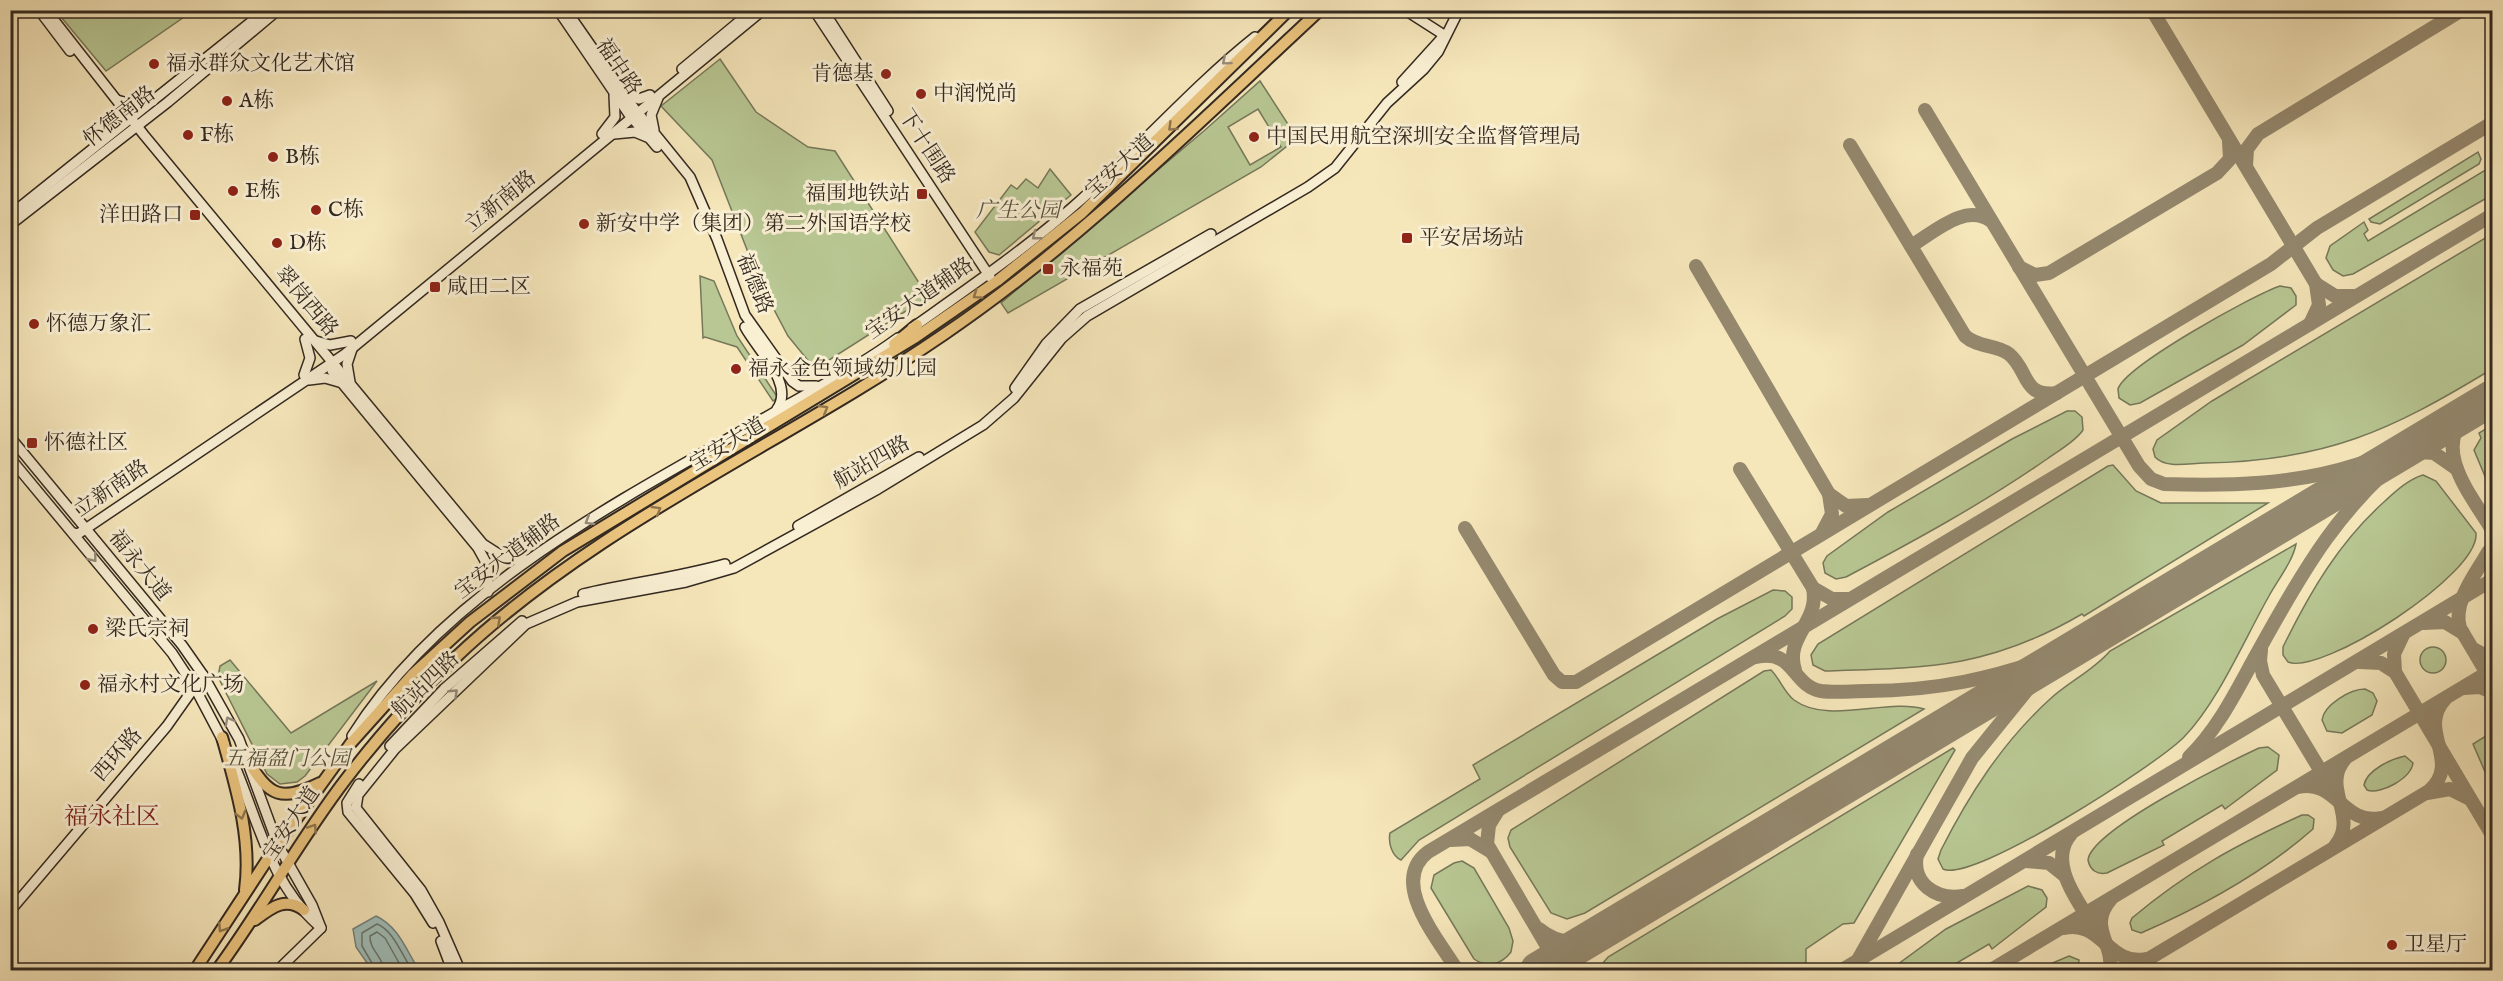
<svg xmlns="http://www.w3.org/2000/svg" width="2503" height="981" font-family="'IM FELL English','Noto Serif SC',serif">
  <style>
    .green { fill: #b8c793; stroke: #76785a; stroke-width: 1.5; fill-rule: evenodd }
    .water { fill: #a0beb9; stroke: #74827c; stroke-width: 1.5 }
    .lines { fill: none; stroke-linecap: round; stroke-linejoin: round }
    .shore { stroke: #6a746c; stroke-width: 1.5 }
    .taxiway { stroke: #94886e; stroke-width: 14 }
    .runway { stroke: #94886e; stroke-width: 36 }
    .secondary-casing { stroke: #332920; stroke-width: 12 }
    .primary-casing { stroke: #332920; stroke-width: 14 }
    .secondary { stroke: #f9efd3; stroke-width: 9 }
    .primary { stroke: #ebc47e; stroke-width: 10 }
    .oneway { stroke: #968c7a }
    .oneway2 { stroke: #8f764f }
    .poi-dot { fill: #8f2418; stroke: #f9efd3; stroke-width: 2 }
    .labels { text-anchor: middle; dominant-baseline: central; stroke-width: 6; stroke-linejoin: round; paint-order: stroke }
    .poi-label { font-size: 21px; fill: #332920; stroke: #f9efd3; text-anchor: start }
    .street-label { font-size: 21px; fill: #332920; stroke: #f9efd3 }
    .park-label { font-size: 21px; font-style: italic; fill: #54503d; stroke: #f9efd3 }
    .quarter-label { font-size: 24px; fill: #7a1f14; stroke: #f9efd3 }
  </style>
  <rect width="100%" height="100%" fill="#f6e7bb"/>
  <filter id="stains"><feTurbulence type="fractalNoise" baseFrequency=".00333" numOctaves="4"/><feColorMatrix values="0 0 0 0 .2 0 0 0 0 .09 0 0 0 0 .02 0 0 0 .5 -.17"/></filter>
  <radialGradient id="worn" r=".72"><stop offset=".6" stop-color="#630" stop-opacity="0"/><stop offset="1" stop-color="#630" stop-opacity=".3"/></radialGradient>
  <!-- green -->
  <g class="green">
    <polygon points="56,11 189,11 187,15 106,71"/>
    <polygon points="720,59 756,112 808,147 835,151 928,297 815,369 788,336 760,283 712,160 661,106"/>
    <path d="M1260 81 1297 138 1261 167 1008 313 1001 303 1205 130ZM1258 109 1281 147 1250 165 1228 127Z"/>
    <polygon points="2478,152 2481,159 2479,164 2380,224 2371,222 2369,219"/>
    <polygon points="2492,166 2492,195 2353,274 2343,276 2333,270 2326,258 2330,246 2364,222 2368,230 2364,234 2368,241"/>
    <polygon points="1050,169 1071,195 999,255 989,252 975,232 1011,185 1017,189 1026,179 1038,188"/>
    <path d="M2492 234V369C2390 431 2326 461 2204 463 2190 463 2166 469 2155 457L2153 449 2157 440 2212 401Z"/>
    <polygon points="700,276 714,281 737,336 778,398 773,401 737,347 705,337 703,338"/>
    <path d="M2280 286 2291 288 2296 296V305L2243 345 2140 403 2130 405 2119 398 2118 389C2125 366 2253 295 2280 286Z"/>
    <path d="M2067 411H2075L2082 417 2083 430C2075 442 2059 450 2047 459 1984 503 1914 541 1846 577L1836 579 1825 573 1823 563 1827 556 1888 512 2012 439Z"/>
    <polygon points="2492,425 2492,493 2474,450 2481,438 2479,433"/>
    <path d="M2113 465 2136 491 2161 503H2268L2084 616 2082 614C1990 668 1928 668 1825 671L1813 665 1811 655 1818 644 2108 466Z"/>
    <path d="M2423 475 2436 481 2476 533C2480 575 2320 676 2288 662L2283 655V647C2310 592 2339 542 2385 501 2396 491 2409 479 2423 475Z"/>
    <path d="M2296 544C2293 561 2277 581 2269 596 2244 640 2218 702 2184 737 2158 764 1972 884 1943 869L1938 859 1941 850C1969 795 2002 743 2049 700 2068 682 2093 671 2110 651Z"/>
    <path d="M1773 590 1785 591 1792 597V609L1785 616 1419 840 1401 860C1392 856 1388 843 1390 833L1480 779 1473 765 1717 619Z"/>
    <circle cx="2433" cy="660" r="13"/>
    <polygon points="230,660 291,733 377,681 305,776 297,782 280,784 267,774 218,677 220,666"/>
    <path d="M1771 670C1780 679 1784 692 1794 700 1828 725 1887 698 1924 709L1585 913 1567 919 1551 913 1510 847 1508 838 1511 830 1764 671Z"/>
    <path d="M2365 689 2373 693 2377 701 2372 715 2342 733 2327 731 2322 720C2324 705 2350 689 2365 689Z"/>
    <polygon points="2489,734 2492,739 2492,788 2473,744"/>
    <path d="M2268 747 2279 755 2277 770 2225 809 2222 805 2162 841 2164 845 2107 873C2097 875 2090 870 2088 860 2091 830 2229 762 2259 748Z"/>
    <polygon points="1953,748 1955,750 1854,923 1843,924 1806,949 1806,962 1799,970 1597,970 1608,957"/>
    <path d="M2405 756 2413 763C2411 778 2381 795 2367 790L2364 785C2367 770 2391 759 2405 756Z"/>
    <path d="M2302 815H2308L2314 819 2313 829C2262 874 2203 906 2141 933L2132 930 2130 923 2132 918C2188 871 2236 845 2302 815Z"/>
    <path d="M1462 861 1474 868 1509 928 1513 941 1511 952C1501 965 1487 968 1474 959L1431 888 1434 875 1454 863Z"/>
    <polygon points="2028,886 2042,890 2047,898 2046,907 1992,949 1989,944 1945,970 1890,970 1946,929"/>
    <polygon points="2069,956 2079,960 2078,970 2036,970"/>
  </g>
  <!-- water -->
  <path class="water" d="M376 916C399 927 406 950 419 970H372L356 947 353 929Z"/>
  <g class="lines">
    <!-- shore -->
    <g class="shore">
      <path d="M376 970 362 946V933L377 924C393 930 402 955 412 970"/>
      <path d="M384 970C383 957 369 949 370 936L377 932 385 938 403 970"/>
    </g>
    <!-- taxiway -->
    <g class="taxiway">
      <polyline points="2152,10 2316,284 2319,305 2310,324"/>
      <path d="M1925 110 2139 466 2151 479 2164 484C2228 486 2294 485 2356 465 2395 453 2432 432 2468 412"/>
      <path d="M1850 145 1965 336C1978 348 1996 344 2009 354 2029 370 2022 398 2057 393"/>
      <polyline points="2246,166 2247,149 2258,134 2462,10"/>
      <path d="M1911 246C1933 233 1966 202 1991 221"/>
      <polyline points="1696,266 1829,494 1846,506 1868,505"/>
      <polyline points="2019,267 2035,275 2049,273 2217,173 2230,159 2229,141"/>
      <polyline points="2316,284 2335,296 2356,296"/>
      <path d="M2465 416C2432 452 2473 497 2492 530"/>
      <polyline points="2407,451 2434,453 2457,469"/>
      <polyline points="1740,469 1813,588 1832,599 1849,599"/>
      <polyline points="1465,528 1554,675 1562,682 1576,682 2271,264 2317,228 2492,123"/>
      <polyline points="1822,533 1832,514 1829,494"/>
      <path d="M2488 552C2476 574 2452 602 2460 628L2492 682"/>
      <polyline points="2424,623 2445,622 2463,633"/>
      <polyline points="2473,649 2492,659"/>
      <polyline points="2261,650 2260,661 2263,675 2340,803"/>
      <path d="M1756 657C1794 648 1792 686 1821 691 1836 693 1852 691 1867 691 1936 691 1996 678 2060 654"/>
      <polyline points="2359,662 2381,663 2395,672 2492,835"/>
      <path d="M1795 670C1784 637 1820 622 1813 588"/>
      <polyline points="2395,672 2394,654 2403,635"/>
      <polyline points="2464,688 2480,687 2492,692"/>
      <path d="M2189 757C2220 727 2238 687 2259 650 2303 570 2342 502 2416 446"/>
      <path d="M2298 787C2336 778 2343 826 2381 818"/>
      <polyline points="2427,793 2450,789 2470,799"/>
      <polyline points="1497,812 1489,825 1487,844 1561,970"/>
      <path d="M2071 834C2043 865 2088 915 2105 943"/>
      <polyline points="1451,840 1470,839 1490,851"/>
      <path d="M2335 846C2360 817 2320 788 2345 759"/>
      <path d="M1917 854C1911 884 1936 900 1963 896"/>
      <polyline points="2026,861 2049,863 2064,875"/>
      <path d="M2064 928C2101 919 2109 967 2146 959"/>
      <path d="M1539 929C1556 943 1575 946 1595 936"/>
      <polyline points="1858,960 1972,758 2027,690 2071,651"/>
      <path d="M1457 970C1439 940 1388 882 1428 852L2492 215"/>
      <polyline points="1573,970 1579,952 1590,940"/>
      <polyline points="1842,970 2492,580"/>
      <polyline points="1991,970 2492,670"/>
      <path d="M2110 970C2114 942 2087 927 2111 899"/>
      <path d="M2130 970 2429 791C2463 761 2416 731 2445 699"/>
    </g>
    <!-- runway -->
    <polyline class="runway" points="1538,970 2492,398"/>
    <defs>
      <g id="secondary">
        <polyline points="39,10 70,51"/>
        <polyline points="46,10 144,135 483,544 508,560 527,560"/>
        <polyline points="558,10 628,113 657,147"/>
        <polyline points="566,10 634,108 690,177 717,239 745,315 792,381 799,386 816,386"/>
        <polyline points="814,10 990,277"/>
        <polyline points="823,10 888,111"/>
        <polyline points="1405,10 1444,35"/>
        <polyline points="682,69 753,10"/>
        <polyline points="1402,82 1441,39"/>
        <polyline points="625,94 639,99 650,95"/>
        <polyline points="117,100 134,105 153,101"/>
        <polyline points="654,130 651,115 658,98"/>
        <polyline points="602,134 615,117 614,95"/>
        <polyline points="614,134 635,132 647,137"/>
        <polyline points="10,215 266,10"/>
        <polyline points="10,225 168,102 278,10"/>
        <path d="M745 327C757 350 795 384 777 409"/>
        <path d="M912 328C967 289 1024 250 1075 205 1137 151 1191 88 1255 37"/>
        <polyline points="316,341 330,345 351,341"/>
        <polyline points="332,371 478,548 488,566 488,592"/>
        <polyline points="304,375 310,358 305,339"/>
        <polyline points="309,380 325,378 339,382"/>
        <polyline points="350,382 347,364 352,349"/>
        <polyline points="1015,388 1046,344 1080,309 1211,234"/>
        <polyline points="10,437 182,645 203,675 239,739 278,845 312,905 321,928"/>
        <polyline points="10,458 172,653 195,688 224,743"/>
        <polyline points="798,526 919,457"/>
        <polyline points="73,533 78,534 345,354 763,10"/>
        <path d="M583 594C631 583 678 577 725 564"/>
        <path d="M352 736C447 584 638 491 789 404 826 383 864 363 898 338"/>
        <polyline points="390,746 444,689 522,621"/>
        <path d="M234 764C258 820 270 883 318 925"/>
        <polyline points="359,784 347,803 348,812 415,894 433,923"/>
        <polyline points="10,911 167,726 203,675"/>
        <polyline points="441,941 452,970"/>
        <polyline points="278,970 321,928"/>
        <polyline points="460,970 439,922 421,890 356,808 358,795 395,749 526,624 577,602 686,582 734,568 878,489 983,425 1014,398 1062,338 1087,316 1308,187 1335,168 1387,103 1424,69 1438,52 1459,10"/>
      </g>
      <g id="primary">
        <polyline points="894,344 917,325"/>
        <path d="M222 737C236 787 252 839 245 890"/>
        <path d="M248 761C270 797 281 802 320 783"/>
        <path d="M255 920C271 908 285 896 304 910"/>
        <polyline points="195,970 269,857 351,743 412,675 470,622 563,551 916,337 997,281 1082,213 1289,10"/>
        <path d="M217 970C262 909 299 840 346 779 379 736 415 695 455 658 597 523 782 445 943 335 1080 242 1198 123 1320 10"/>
      </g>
    </defs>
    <!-- secondary casing -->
    <use href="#secondary" class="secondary-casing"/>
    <!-- primary casing -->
    <use href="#primary" class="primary-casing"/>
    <!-- secondary -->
    <use href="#secondary" class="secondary"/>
    <!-- primary -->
    <use href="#primary" class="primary"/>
  </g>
  <!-- one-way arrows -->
  <defs><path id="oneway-chevron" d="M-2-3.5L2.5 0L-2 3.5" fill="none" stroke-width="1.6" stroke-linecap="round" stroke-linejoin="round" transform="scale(1.5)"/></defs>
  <g class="oneway">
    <use href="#oneway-chevron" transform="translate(1226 61) rotate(140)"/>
    <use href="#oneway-chevron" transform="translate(1036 236) rotate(142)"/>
    <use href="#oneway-chevron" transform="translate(589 521) rotate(149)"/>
    <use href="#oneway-chevron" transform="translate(93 558) rotate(51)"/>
    <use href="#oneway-chevron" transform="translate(454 693) rotate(-43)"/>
    <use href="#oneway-chevron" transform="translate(229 721) rotate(-118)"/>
  </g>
  <g class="oneway2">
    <use href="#oneway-chevron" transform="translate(1172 127) rotate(136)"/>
    <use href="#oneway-chevron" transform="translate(977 295) rotate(146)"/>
    <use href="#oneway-chevron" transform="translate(824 409) rotate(-31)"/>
    <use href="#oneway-chevron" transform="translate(657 510) rotate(-31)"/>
    <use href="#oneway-chevron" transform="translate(497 620) rotate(-41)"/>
    <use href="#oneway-chevron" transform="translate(241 815) rotate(75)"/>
    <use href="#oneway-chevron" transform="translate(313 828) rotate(-56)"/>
    <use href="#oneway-chevron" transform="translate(222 928) rotate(123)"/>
  </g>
  <!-- markers -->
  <g class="poi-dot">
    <circle cx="154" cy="64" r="6"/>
    <circle cx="886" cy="74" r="6"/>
    <circle cx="921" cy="94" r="6"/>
    <circle cx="227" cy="101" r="6"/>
    <circle cx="188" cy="135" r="6"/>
    <circle cx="1254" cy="137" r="6"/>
    <circle cx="273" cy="157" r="6"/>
    <circle cx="233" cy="191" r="6"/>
    <rect x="916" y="188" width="12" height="12" rx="3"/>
    <circle cx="316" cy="210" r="6"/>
    <rect x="189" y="209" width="12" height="12" rx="3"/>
    <circle cx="584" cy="224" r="6"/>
    <rect x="1401" y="232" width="12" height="12" rx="3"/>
    <circle cx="277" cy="243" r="6"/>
    <rect x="1042" y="263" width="12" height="12" rx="3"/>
    <rect x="429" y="281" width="12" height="12" rx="3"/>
    <circle cx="34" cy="324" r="6"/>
    <circle cx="736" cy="369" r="6"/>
    <rect x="26" y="437" width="12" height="12" rx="3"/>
    <circle cx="93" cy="629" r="6"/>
    <circle cx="85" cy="685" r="6"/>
    <circle cx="2392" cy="945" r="6"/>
  </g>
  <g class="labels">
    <!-- poi labels -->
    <g class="poi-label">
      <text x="166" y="64">福永群众文化艺术馆</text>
      <text x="874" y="74" text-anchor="end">肯德基</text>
      <text x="933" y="94">中润悦尚</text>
      <text x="239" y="101">A栋</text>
      <text x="200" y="135">F栋</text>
      <text x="1266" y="137">中国民用航空深圳安全监督管理局</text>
      <text x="285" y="157">B栋</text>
      <text x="245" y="191">E栋</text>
      <text x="910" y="194" text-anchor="end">福围地铁站</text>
      <text x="328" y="210">C栋</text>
      <text x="183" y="215" text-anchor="end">洋田路口</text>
      <text x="596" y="224">新安中学（集团）第二外国语学校</text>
      <text x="1419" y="238">平安居场站</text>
      <text x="289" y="243">D栋</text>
      <text x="1060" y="269">永福苑</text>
      <text x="447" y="287">咸田二区</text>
      <text x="46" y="324">怀德万象汇</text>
      <text x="748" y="369">福永金色领域幼儿园</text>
      <text x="44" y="443">怀德社区</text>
      <text x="105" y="629">梁氏宗祠</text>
      <text x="97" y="685">福永村文化广场</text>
      <text x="2404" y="945">卫星厅</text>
    </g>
    <!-- street labels -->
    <g class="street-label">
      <text transform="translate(618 67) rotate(56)">福中路</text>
      <text transform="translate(120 117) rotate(-38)">怀德南路</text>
      <text transform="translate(926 147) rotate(57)">下十围路</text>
      <text transform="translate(1120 167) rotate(-42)">宝安大道</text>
      <text transform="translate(501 202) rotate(-39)">立新南路</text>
      <text transform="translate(754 284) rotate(68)">福德路</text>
      <text transform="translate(920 299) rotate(-35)">宝安大道辅路</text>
      <text transform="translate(306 302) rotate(50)">翠岗西路</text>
      <text transform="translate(728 445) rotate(-31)">宝安大道</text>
      <text transform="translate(872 463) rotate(-30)">航站四路</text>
      <text transform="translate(112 489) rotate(-34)">立新南路</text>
      <text transform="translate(508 557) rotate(-37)">宝安大道辅路</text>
      <text transform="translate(139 566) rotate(51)">福永大道</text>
      <text transform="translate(426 685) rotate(-44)">航站四路</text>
      <text transform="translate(118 755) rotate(-49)">西环路</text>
      <text transform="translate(292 824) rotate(-56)">宝安大道</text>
    </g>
    <!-- park labels -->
    <g class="park-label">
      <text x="1018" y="211">广生公园</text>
      <text x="287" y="759">五福盈门公园</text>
    </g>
    <!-- quarter labels -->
    <g class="quarter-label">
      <text x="112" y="817">福永社区</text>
    </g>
  </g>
  <!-- margin -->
  <rect width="2503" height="981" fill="none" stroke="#f6e7bb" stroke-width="36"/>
  <rect x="12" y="12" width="2479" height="957" fill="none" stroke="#332920" stroke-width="3"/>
  <rect x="18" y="18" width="2467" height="945" fill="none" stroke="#332920" stroke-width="1.5"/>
  <rect width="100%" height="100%" filter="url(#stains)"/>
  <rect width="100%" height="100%" fill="url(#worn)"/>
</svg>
